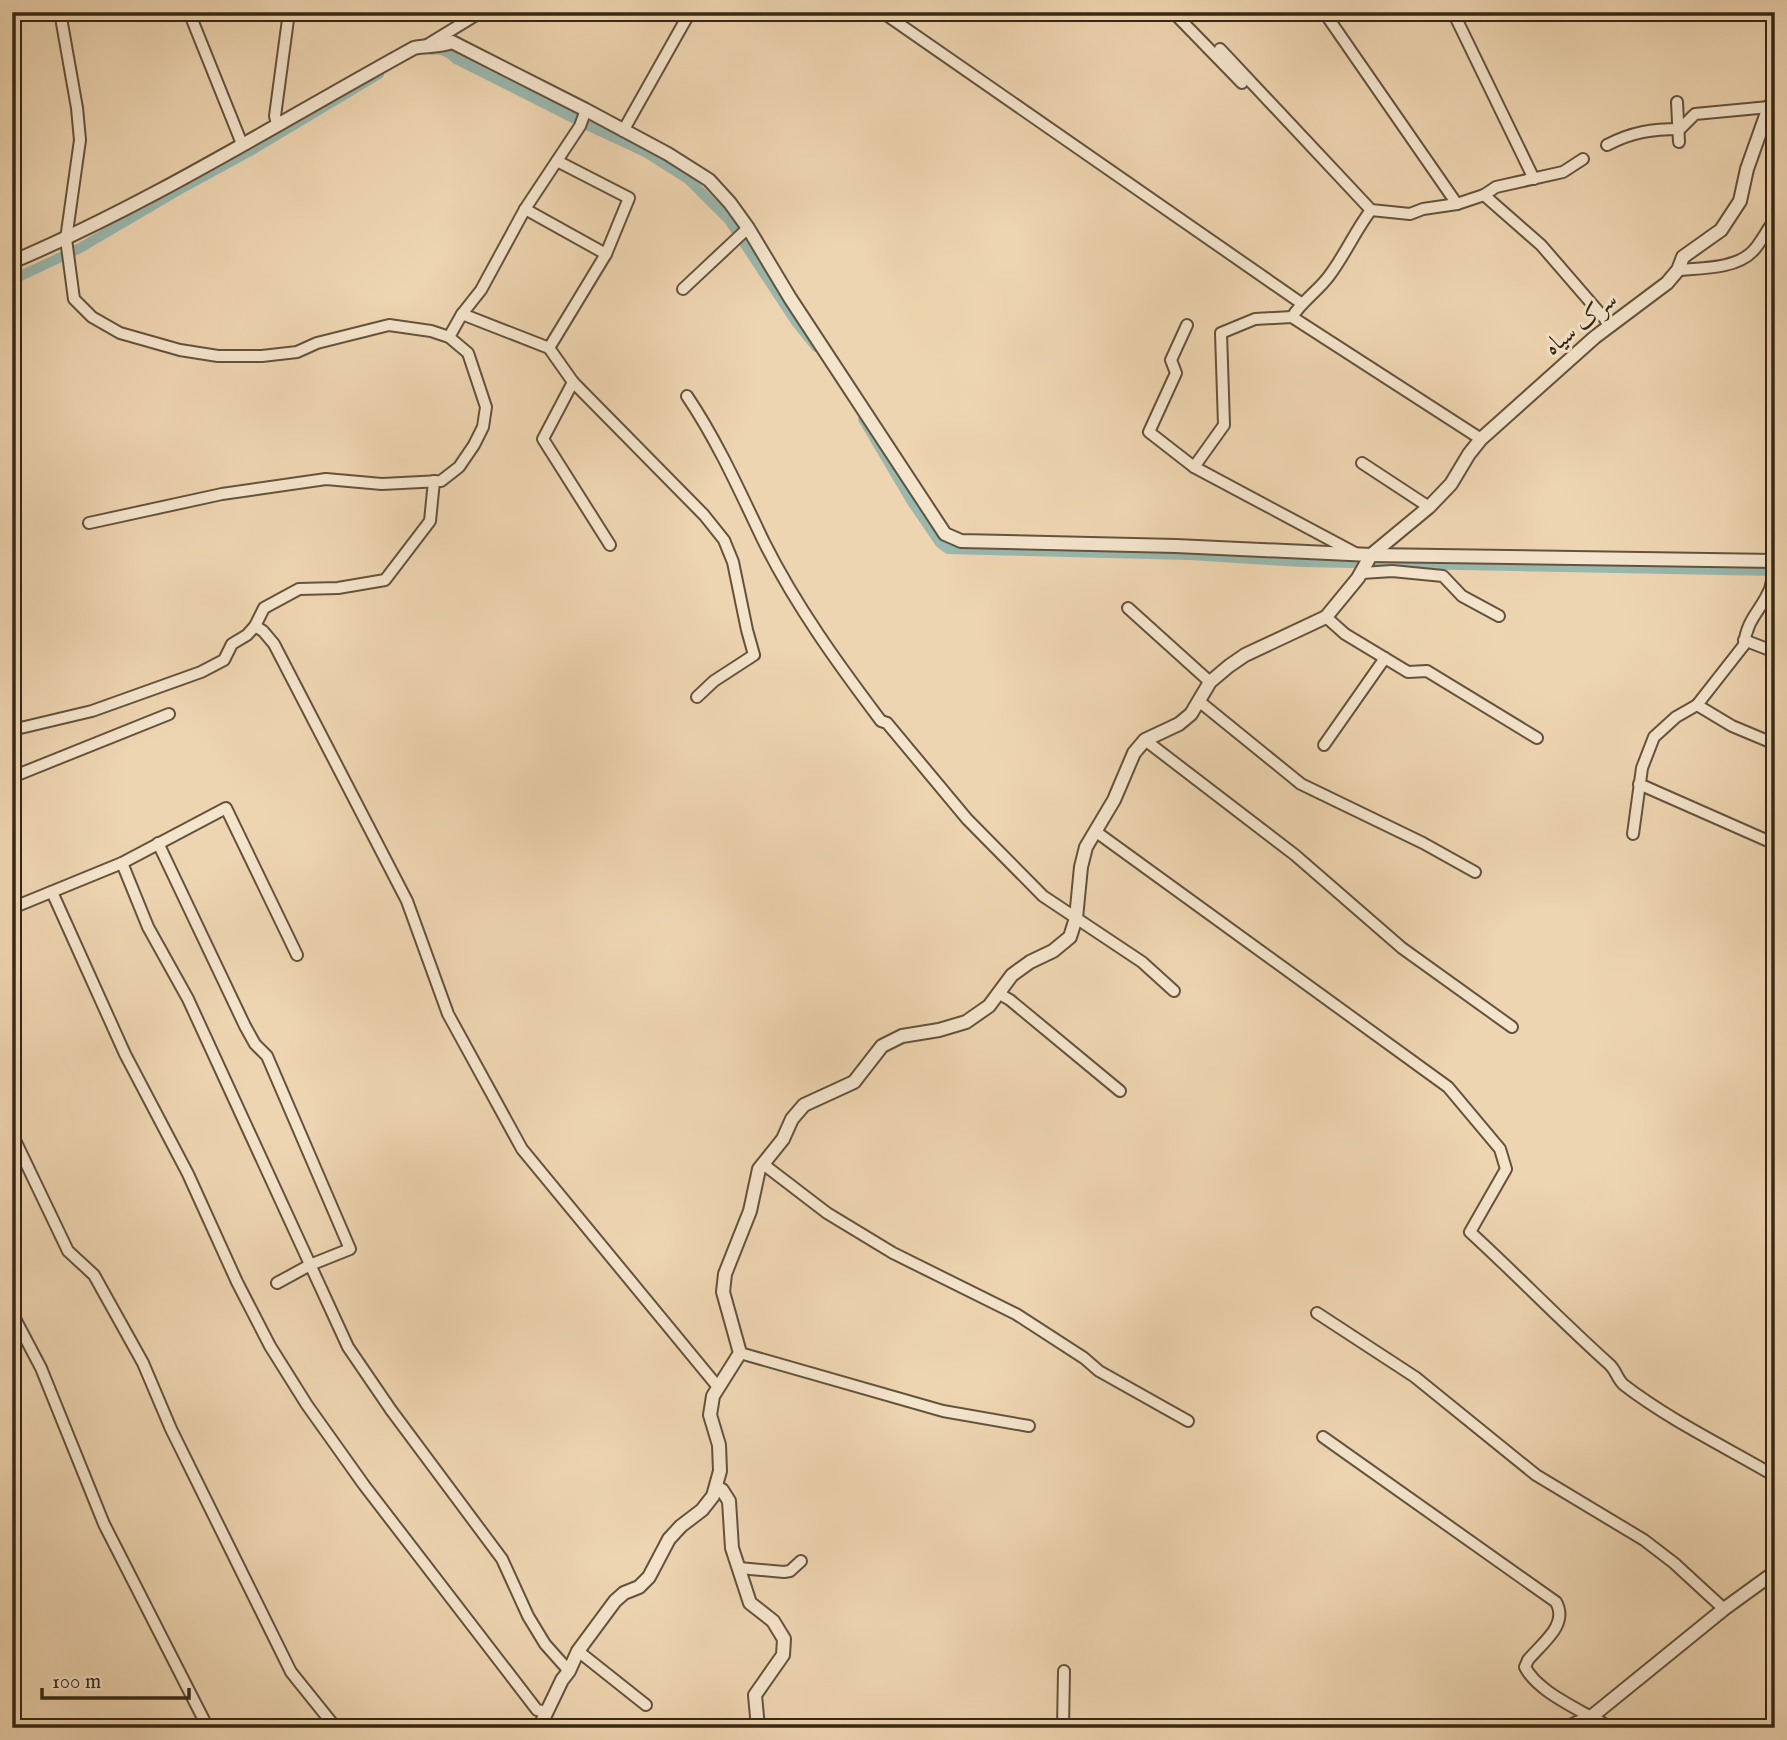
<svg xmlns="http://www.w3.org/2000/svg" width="1787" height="1740" font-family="'IM FELL English',Amiri,serif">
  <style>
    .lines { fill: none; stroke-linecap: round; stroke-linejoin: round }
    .canal { stroke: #99b8af; stroke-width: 10 }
    .minor-casing { stroke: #64533c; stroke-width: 14 }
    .tertiary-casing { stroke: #64533c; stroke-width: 16 }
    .minor { stroke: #f4e4cc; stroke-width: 10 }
    .tertiary { stroke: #f4e4cc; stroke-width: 12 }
    .labels { text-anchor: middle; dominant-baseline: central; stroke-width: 6; stroke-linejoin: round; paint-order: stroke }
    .street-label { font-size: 24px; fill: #362815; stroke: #f4e4cc }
  </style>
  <rect width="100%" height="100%" fill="#eed5b1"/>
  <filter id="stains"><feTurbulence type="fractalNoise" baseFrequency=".00286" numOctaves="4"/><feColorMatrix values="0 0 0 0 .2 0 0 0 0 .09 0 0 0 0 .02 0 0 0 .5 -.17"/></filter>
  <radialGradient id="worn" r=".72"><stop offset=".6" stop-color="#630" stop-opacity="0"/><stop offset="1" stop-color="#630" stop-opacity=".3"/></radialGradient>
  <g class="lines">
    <!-- canal -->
    <g class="canal">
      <path d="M431 50C442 48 448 52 456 59L589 126 645 152 688 179 729 220 796 322 816 347"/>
      <polyline points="12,280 80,248 184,187 252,150 379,74"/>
      <polyline points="863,419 912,502 940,543 948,549 1190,555 1302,562 1775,571"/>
    </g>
    <defs>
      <g id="minor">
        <polyline points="60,12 77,108 80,140 66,239 74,299 92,317 120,333 180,350 218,356 262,356 297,352 317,343 389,325 431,331 449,337 468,353 486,407 483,427 474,445 459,467 441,481 382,484 326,479 222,494 89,523"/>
        <polyline points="189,12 242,144"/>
        <polyline points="882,12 1301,303"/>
        <polyline points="1173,12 1242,83"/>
        <polyline points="1324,12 1457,204"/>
        <polyline points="1453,12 1534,179"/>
        <polyline points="1752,12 1775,16"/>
        <polyline points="427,45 481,12"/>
        <polyline points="1220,49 1371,210 1410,214 1423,209 1457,204 1484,195 1541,245 1611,326"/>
        <polyline points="1677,102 1679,142"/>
        <polyline points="277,124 275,116 289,12"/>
        <polyline points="623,131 690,12"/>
        <path d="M1607 145C1632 132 1652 129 1680 129L1695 114 1769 107"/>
        <polyline points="1484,195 1496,187 1563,172 1583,159"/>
        <polyline points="525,209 606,254"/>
        <path d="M1371 210C1355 231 1345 255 1329 276 1318 291 1302 301 1292 317L1481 439"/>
        <path d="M1678 270C1701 268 1736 269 1753 251 1761 243 1767 229 1775 220"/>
        <polyline points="683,289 748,228"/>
        <polyline points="462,314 549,348 573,382 704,515 724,540 733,562 747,630 754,655 714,681 697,697"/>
        <polyline points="1187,325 1171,360 1176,373 1149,432 1194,467 1355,553"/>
        <polyline points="449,337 462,314 481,290 525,209 580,126 586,110"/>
        <polyline points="549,348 606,254 629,198 557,161"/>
        <polyline points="573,382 543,439 610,545"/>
        <path d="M687 396C718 442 740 492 764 542 796 606 838 664 881 721L887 723 967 819 1043 896 1142 962 1174 991"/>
        <polyline points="1362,463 1429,507"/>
        <polyline points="1194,467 1224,425 1221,333 1255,319 1292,317"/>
        <polyline points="1362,573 1392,571 1443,576 1462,596 1499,616"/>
        <polyline points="1128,608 1210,682"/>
        <polyline points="1326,617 1345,634 1408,672 1427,671 1537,738"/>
        <polyline points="255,626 263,631 274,644 407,901 448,1014 522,1149 718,1387"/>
        <polyline points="1744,640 1775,652"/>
        <polyline points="1200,702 1301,784 1423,843 1475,872"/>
        <polyline points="1697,705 1732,726 1775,744"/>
        <polyline points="12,730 92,711 201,672 224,660 232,644 247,635 255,626 264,608 299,589 338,588 385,580 430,521 434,481"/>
        <polyline points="1145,740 1295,855 1402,948 1512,1027"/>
        <polyline points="1324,745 1385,658"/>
        <polyline points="12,777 169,714"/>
        <polyline points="1639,784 1775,844"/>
        <path d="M1095 831 1448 1087 1500 1149 1506 1169 1470 1232C1517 1275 1561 1321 1609 1364 1616 1370 1617 1379 1624 1385 1671 1421 1724 1446 1775 1476"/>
        <path d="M1633 834 1642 768 1654 737 1676 717 1697 705 1744 645C1747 618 1761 611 1770 589 1773 581 1773 570 1773 561"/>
        <polyline points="158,843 245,1026 255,1044 267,1056 350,1249 310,1265 277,1283"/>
        <polyline points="122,863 148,927 188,999 348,1347 391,1410 502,1559 528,1616 545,1644 569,1671"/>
        <polyline points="52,892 125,1054 188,1174 237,1282 270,1346 307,1405 364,1485 537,1710 547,1712"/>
        <polyline points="12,908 122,863 226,808 297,955"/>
        <polyline points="998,993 1010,1000 1120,1091"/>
        <polyline points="12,1134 68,1251 94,1275 143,1363 171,1429 291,1672 336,1728"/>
        <polyline points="763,1164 827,1213 893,1253 1016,1314 1084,1358 1099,1371 1188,1421"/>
        <polyline points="12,1313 41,1368 104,1524 208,1728"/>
        <polyline points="1317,1313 1415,1377 1536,1475 1644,1540 1674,1563 1724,1609"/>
        <polyline points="740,1353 943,1411 1029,1426"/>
        <path d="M1323 1437 1556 1602C1569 1625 1542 1643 1528 1660L1525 1667C1536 1689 1570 1705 1591 1717"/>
        <polyline points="739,1568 784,1572 790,1571 801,1561"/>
        <polyline points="578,1651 646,1705"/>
        <polyline points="1063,1728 1064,1671"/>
      </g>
      <g id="tertiary">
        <path d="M12 262C151 203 281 121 414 48 426 45 440 47 452 42L586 110 668 154 709 180 730 203 748 228 790 298 945 534 961 541 1176 546 1371 555 1775 561"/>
        <polyline points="716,1487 722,1490 729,1501 732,1548 750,1603 773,1621 784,1639 783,1655 755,1695 758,1728"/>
        <polyline points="1591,1717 1609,1728"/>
        <polyline points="539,1728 562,1680 569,1671 578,1651 615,1601 624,1593 639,1587 649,1577 669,1539 681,1526 702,1510 713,1496 720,1471 719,1445 710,1415 713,1396 740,1353 723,1292 725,1274 750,1211 759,1169 783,1139 792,1119 804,1105 854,1082 882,1046 902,1036 939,1030 966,1022 989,1006 1012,975 1030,962 1053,951 1070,937 1076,918 1081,867 1086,847 1114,800 1134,753 1145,740 1179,724 1191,714 1210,682 1229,666 1245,655 1326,617 1358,578 1371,555 1429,507 1451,484 1469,454 1481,439 1595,337 1667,283 1678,270 1683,257 1721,230 1740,201 1747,169 1769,107 1775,100"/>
        <polyline points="1571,1728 1572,1725 1591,1717 1724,1609 1775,1572"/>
      </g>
    </defs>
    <!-- minor casing -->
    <use href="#minor" class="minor-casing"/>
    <!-- tertiary casing -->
    <use href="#tertiary" class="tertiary-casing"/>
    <!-- minor -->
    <use href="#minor" class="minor"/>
    <!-- tertiary -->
    <use href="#tertiary" class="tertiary"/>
  </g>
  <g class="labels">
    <!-- street labels -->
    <g class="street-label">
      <text transform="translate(1581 324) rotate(-39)">سرک سیاه</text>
    </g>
  </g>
  <!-- margin -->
  <rect width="1787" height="1740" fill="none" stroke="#eed5b1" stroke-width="42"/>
  <rect x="14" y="14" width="1759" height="1712" fill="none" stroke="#362815" stroke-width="3.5"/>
  <rect x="21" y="21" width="1745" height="1698" fill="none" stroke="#362815" stroke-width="2"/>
  <!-- scale -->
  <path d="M42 1688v10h147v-10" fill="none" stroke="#362815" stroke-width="3.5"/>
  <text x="52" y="1688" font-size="21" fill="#362815" stroke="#f4e4cc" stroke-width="5" paint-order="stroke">100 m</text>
  <rect width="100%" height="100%" filter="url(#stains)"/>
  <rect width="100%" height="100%" fill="url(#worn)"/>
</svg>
